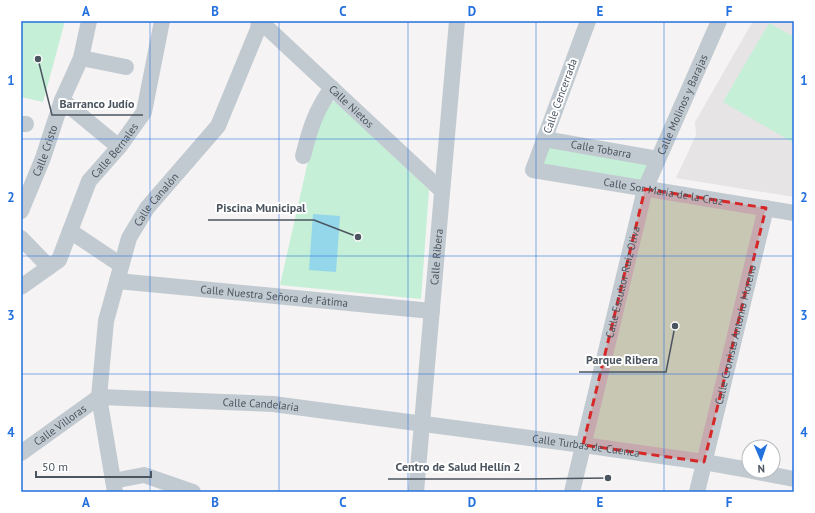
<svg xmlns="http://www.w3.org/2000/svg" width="815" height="513" font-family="'PT Sans',sans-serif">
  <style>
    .education { fill: #e6e4e5 }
    .green { fill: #c5efd6 }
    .water { fill: #94d6ea }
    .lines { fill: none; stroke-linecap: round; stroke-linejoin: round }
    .minor { stroke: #c2cad1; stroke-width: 16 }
    .marked { fill: #d62828; fill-opacity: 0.2; stroke: #d62828; stroke-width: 3; stroke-dasharray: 8 5; stroke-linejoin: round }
    .grid { fill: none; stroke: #2370df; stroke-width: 1; stroke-opacity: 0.55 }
    .labels { text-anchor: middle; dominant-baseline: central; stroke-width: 4; stroke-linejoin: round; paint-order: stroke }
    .street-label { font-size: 11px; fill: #4b5560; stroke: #fff }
    .leader { fill: none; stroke: #4b5560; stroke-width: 1.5 }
    .callout-dot { fill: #4b5560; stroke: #fff; stroke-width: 1.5 }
    .callout-label { font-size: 12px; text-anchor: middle; font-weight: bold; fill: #4b5560; stroke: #fff; stroke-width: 4; stroke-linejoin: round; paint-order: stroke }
    .neatline { fill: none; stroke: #2370df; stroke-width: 1.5 }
    .grid-label { font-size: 13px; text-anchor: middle; font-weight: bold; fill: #2370df }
  </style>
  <rect width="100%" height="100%" fill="#f5f3f3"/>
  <!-- education -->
  <polygon class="education" points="753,21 794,21 794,197 676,178 696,135 695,122"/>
  <!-- green -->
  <g class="green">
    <polygon points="21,21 65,21 43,102 21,97"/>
    <polygon points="769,23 794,37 794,143 723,102"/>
    <polygon points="330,102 336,102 429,190 421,299 280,285 316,126"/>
    <polygon points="544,139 658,159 645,188 766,208 704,462 583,445 645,189 533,170"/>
  </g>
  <!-- water -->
  <polygon class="water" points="313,214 340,216 336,272 309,270"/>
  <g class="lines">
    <!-- minor -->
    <g class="minor">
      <path id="s1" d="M260 21 442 191"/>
      <path id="s2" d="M588 21 533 170 794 213"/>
      <polyline points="81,58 126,67"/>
      <polyline points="62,100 119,147"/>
      <polyline points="21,124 26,124"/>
      <path id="s3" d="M544 139 658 159"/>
      <path d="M303 156C310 129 315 111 332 88"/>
      <path id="s4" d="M21 211 43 158 62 100 81 58 89 21"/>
      <polyline points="70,231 121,265"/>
      <polyline points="21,238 49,267"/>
      <path id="s5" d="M117 281 432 311"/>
      <path id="s6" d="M21 287 59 260 89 181 119 147 144 112 162 21"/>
      <path id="s7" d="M99 397 273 404 583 445 704 462 749 470"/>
      <path id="s8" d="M21 453 99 397"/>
      <polyline points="752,471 794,479"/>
      <polyline points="113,481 144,475 193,492"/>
      <path id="s9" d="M115 492 99 397 106 321 129 238 147 208 218 126 258 29 259 21"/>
      <path id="s10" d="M416 492 457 21"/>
      <path id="s11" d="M572 492 645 189 719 21"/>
      <path id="s12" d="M697 492 766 208"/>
    </g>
  </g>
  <!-- marked area -->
  <path class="marked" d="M645 189 766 208 704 462 583 445Z"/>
  <!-- grid -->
  <path class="grid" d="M150 21V492M279 21V492M408 21V492M536 21V492M664 21V492M21 139H794M21 256H794M21 374H794"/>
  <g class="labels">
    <!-- street labels -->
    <g class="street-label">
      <text transform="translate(560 96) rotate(-70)">Calle Cencerrada</text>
      <text stroke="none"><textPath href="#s11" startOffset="404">Calle Molinos y Barajas</textPath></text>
      <text stroke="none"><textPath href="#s1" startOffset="125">Calle Nietos</textPath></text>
      <text stroke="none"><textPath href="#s3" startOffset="58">Calle Tobarra</textPath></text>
      <text stroke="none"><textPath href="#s6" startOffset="171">Calle Bernales</textPath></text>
      <text stroke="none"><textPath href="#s4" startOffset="65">Calle Cristo</textPath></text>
      <text stroke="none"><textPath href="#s2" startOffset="291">Calle Sor María de la Cruz</textPath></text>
      <text stroke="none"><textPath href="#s9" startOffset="306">Calle Canalón</textPath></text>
      <text stroke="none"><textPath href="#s10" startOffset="236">Calle Ribera</textPath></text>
      <text stroke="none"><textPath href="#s11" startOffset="216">Calle Escultor Ruiz Oliva</textPath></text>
      <text stroke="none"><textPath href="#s5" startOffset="158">Calle Nuestra Señora de Fátima</textPath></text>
      <text stroke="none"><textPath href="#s12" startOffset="162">Calle Cronista Antonio Moreno</textPath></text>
      <text stroke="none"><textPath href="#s7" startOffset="162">Calle Candelaria</textPath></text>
      <text stroke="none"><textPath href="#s8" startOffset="48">Calle Villoras</textPath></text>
      <text stroke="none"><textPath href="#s7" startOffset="490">Calle Turbas de Cuenca</textPath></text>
    </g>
  </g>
  <!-- callouts -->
  <path class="leader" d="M38 59L52 115H143M358 237L314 220H208M675 326L666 372H579M608 478L529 479H388"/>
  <g class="callout-dot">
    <circle cx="38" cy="59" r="4"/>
    <circle cx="358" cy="237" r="4"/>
    <circle cx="675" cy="326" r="4"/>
    <circle cx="608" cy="478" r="4"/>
  </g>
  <g class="callout-label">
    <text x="97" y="108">Barranco Judío</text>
    <text x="261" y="212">Piscina Municipal</text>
    <text x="622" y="364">Parque Ribera</text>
    <text x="458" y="471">Centro de Salud Hellín 2</text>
  </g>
  <!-- border -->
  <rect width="815" height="513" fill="none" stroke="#ffffff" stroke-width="44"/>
  <!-- north arrow -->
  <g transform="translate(761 459) rotate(178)"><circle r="19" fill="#ffffff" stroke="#b7bbbf"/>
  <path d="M0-3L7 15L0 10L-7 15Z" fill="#2370df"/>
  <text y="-6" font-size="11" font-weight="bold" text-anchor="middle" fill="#4b5560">N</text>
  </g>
  <!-- scale -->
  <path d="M36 471v6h115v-6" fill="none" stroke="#4b5560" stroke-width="2"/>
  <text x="42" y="471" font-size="12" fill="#4b5560" stroke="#ffffff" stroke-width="3" paint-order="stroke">50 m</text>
  <rect x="22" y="22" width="771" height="469" class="neatline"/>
  <g class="grid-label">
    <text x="86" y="16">A</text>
    <text x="215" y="16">B</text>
    <text x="343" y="16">C</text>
    <text x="472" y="16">D</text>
    <text x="600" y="16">E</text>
    <text x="729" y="16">F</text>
    <text x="11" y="85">1</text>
    <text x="804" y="85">1</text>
    <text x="11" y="202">2</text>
    <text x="804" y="202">2</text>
    <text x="11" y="320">3</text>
    <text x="804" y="320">3</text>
    <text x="11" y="437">4</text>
    <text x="804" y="437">4</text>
    <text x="86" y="507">A</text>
    <text x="215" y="507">B</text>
    <text x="343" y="507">C</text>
    <text x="472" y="507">D</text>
    <text x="600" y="507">E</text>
    <text x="729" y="507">F</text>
  </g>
</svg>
